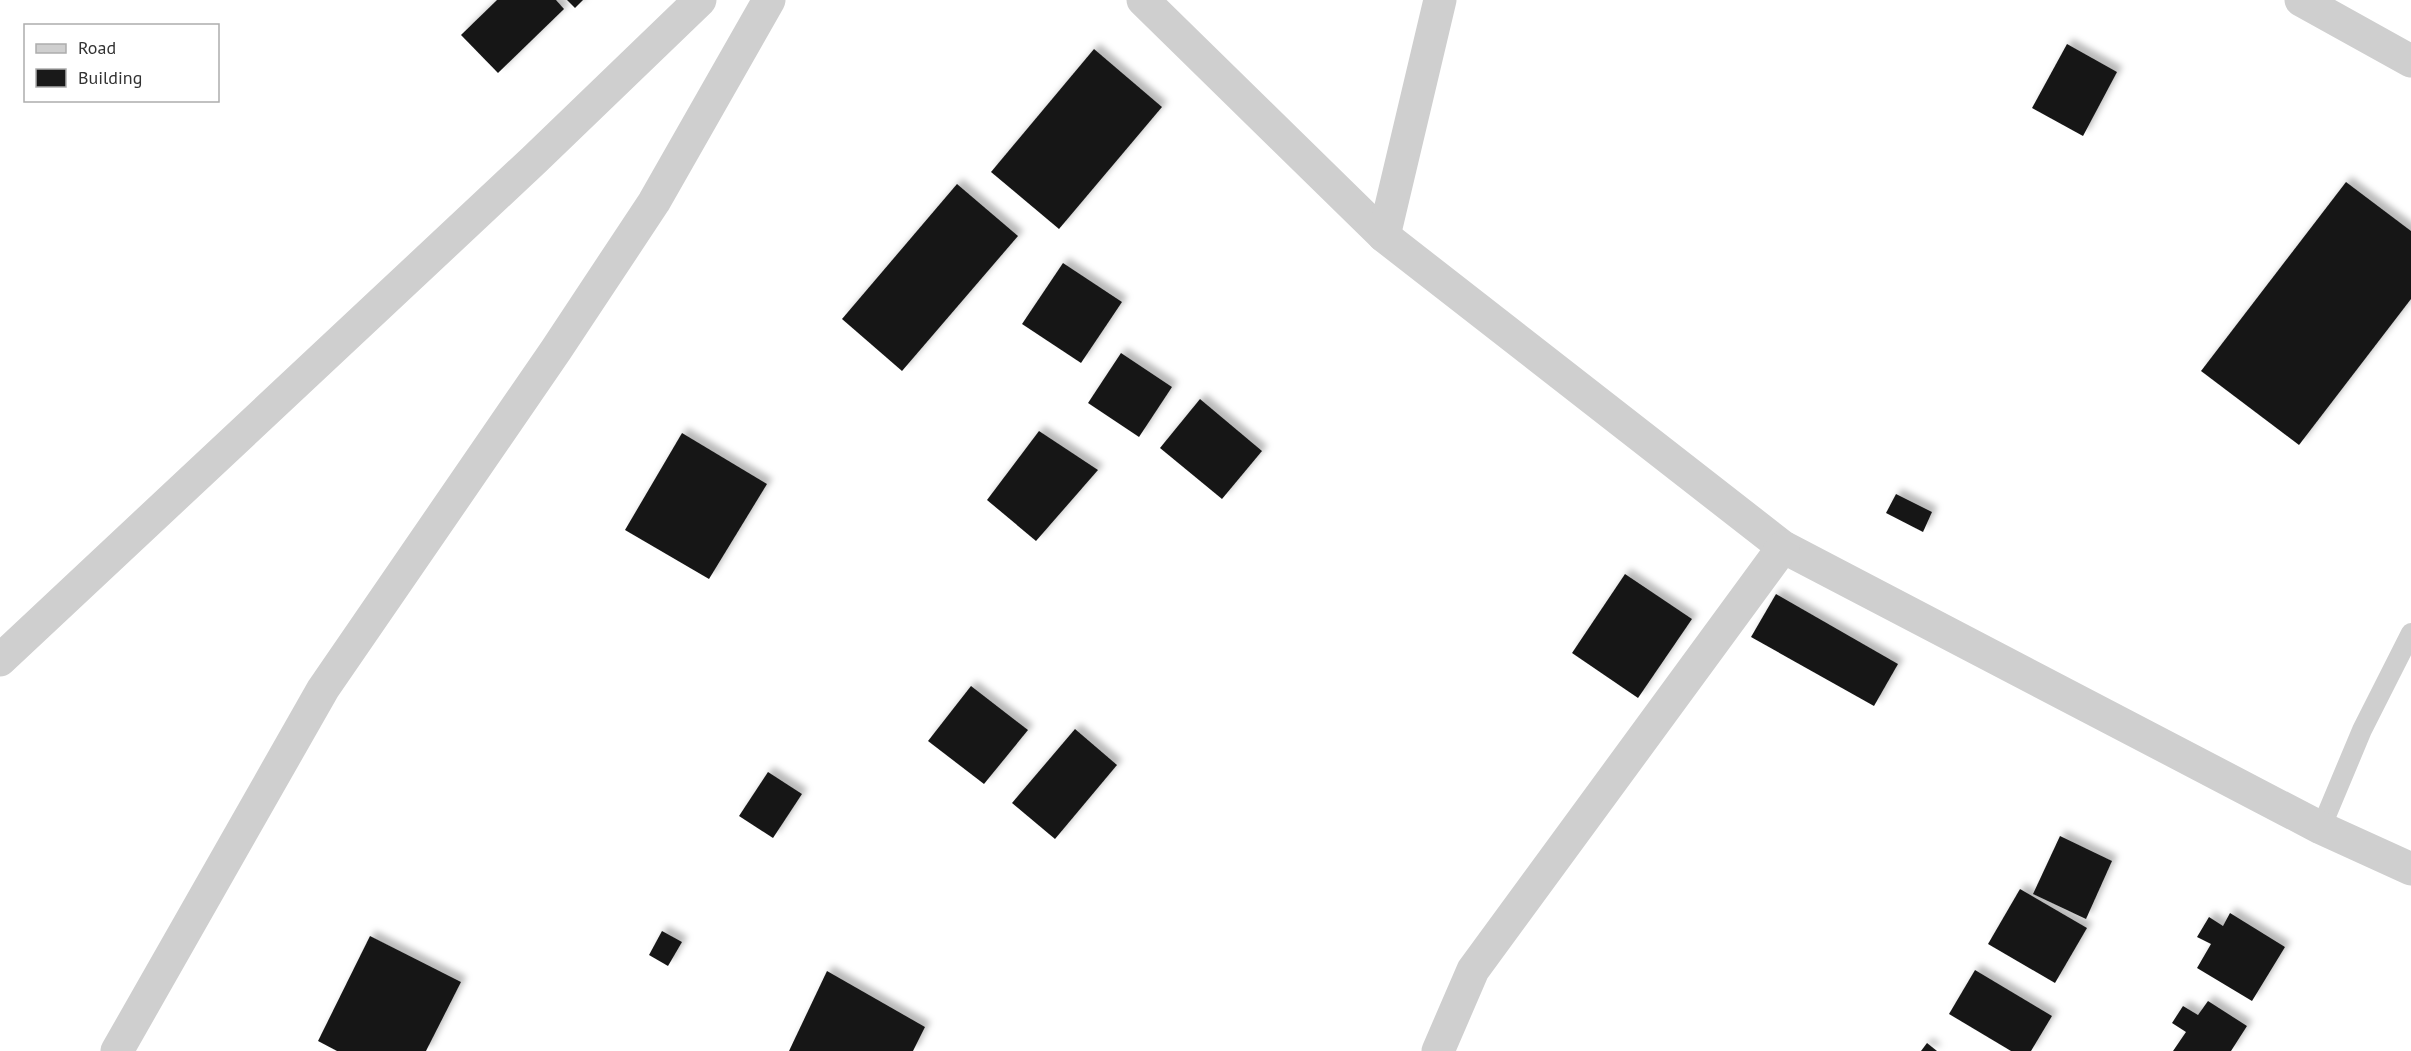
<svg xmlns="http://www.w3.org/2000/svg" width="2411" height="1051" font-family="'PT Sans',sans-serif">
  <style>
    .building { fill: #191919; filter: url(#shadow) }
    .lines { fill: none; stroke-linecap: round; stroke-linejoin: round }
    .lane { stroke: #cfcfcf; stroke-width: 20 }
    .street { stroke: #cfcfcf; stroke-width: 33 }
  </style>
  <defs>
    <filter id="shadow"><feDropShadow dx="5.5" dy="-5.5" stdDeviation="3" flood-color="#0004"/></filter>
  </defs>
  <rect width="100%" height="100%" fill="#fff"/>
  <!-- building -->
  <g class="building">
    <polygon points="497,0 556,0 564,9 498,73 461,35"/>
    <polygon points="567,0 583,0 575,8"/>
    <polygon points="2067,44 2117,72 2083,136 2032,108"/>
    <polygon points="1094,49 1162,107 1059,229 991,172"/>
    <polygon points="2346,182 2411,231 2411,299 2299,445 2201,371"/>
    <polygon points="957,184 1018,236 902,371 842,319"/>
    <polygon points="1063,263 1122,302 1081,363 1022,324"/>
    <polygon points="1121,353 1172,387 1139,437 1088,403"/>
    <polygon points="1200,399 1262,451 1222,499 1160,448"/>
    <polygon points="1039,431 1098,470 1036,541 987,500"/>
    <polygon points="682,433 767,484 709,579 625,530"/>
    <polygon points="1896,494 1932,512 1923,532 1886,513"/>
    <polygon points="1625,574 1692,619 1638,698 1572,653"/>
    <polygon points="1776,594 1898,664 1874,706 1751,637"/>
    <polygon points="971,686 1028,730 984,784 928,741"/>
    <polygon points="1075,729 1117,765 1055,839 1012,803"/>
    <polygon points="768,772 802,794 773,838 739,816"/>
    <polygon points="2060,836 2112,861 2086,919 2033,894"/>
    <polygon points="2020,889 2087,928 2055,983 1988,944"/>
    <polygon points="2230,913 2285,947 2252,1001 2197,968 2211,944 2197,937 2209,917 2223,926"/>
    <polygon points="662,931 682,942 668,966 649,955"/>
    <polygon points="370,936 461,982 426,1051 337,1051 318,1041"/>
    <polygon points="1975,970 2052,1016 2031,1051 2011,1051 1949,1014"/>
    <polygon points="827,971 925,1027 913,1051 789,1051"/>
    <polygon points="2208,1001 2247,1026 2231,1051 2173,1051 2186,1032 2172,1023 2183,1006 2198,1015"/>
    <polygon points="1927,1043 1937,1051 1921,1051"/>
  </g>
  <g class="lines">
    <!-- lane -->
    <polyline class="lane" points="2321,828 2362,730 2411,633"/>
    <!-- street -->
    <g class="street">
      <polyline points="1143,0 1384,236 1783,547 2321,828 2411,869"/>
      <polyline points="2301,0 2411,61"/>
      <polyline points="1384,236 1440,0"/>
      <polyline points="0,660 534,160 700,0"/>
      <polyline points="117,1051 323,689 556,350 654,202 769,0"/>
      <polyline points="1438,1051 1473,970 1783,547"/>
    </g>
  </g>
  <!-- legend -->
  <rect x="24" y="24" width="195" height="78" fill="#ffffff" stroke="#adadad" stroke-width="1.5"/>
  <rect x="36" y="44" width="30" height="9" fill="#cfcfcf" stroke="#adadad" stroke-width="1.5"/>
  <text x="78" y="54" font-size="18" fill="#323232">Road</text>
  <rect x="36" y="69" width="30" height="18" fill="#191919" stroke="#adadad" stroke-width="1.5"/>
  <text x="78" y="84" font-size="18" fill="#323232">Building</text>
</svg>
